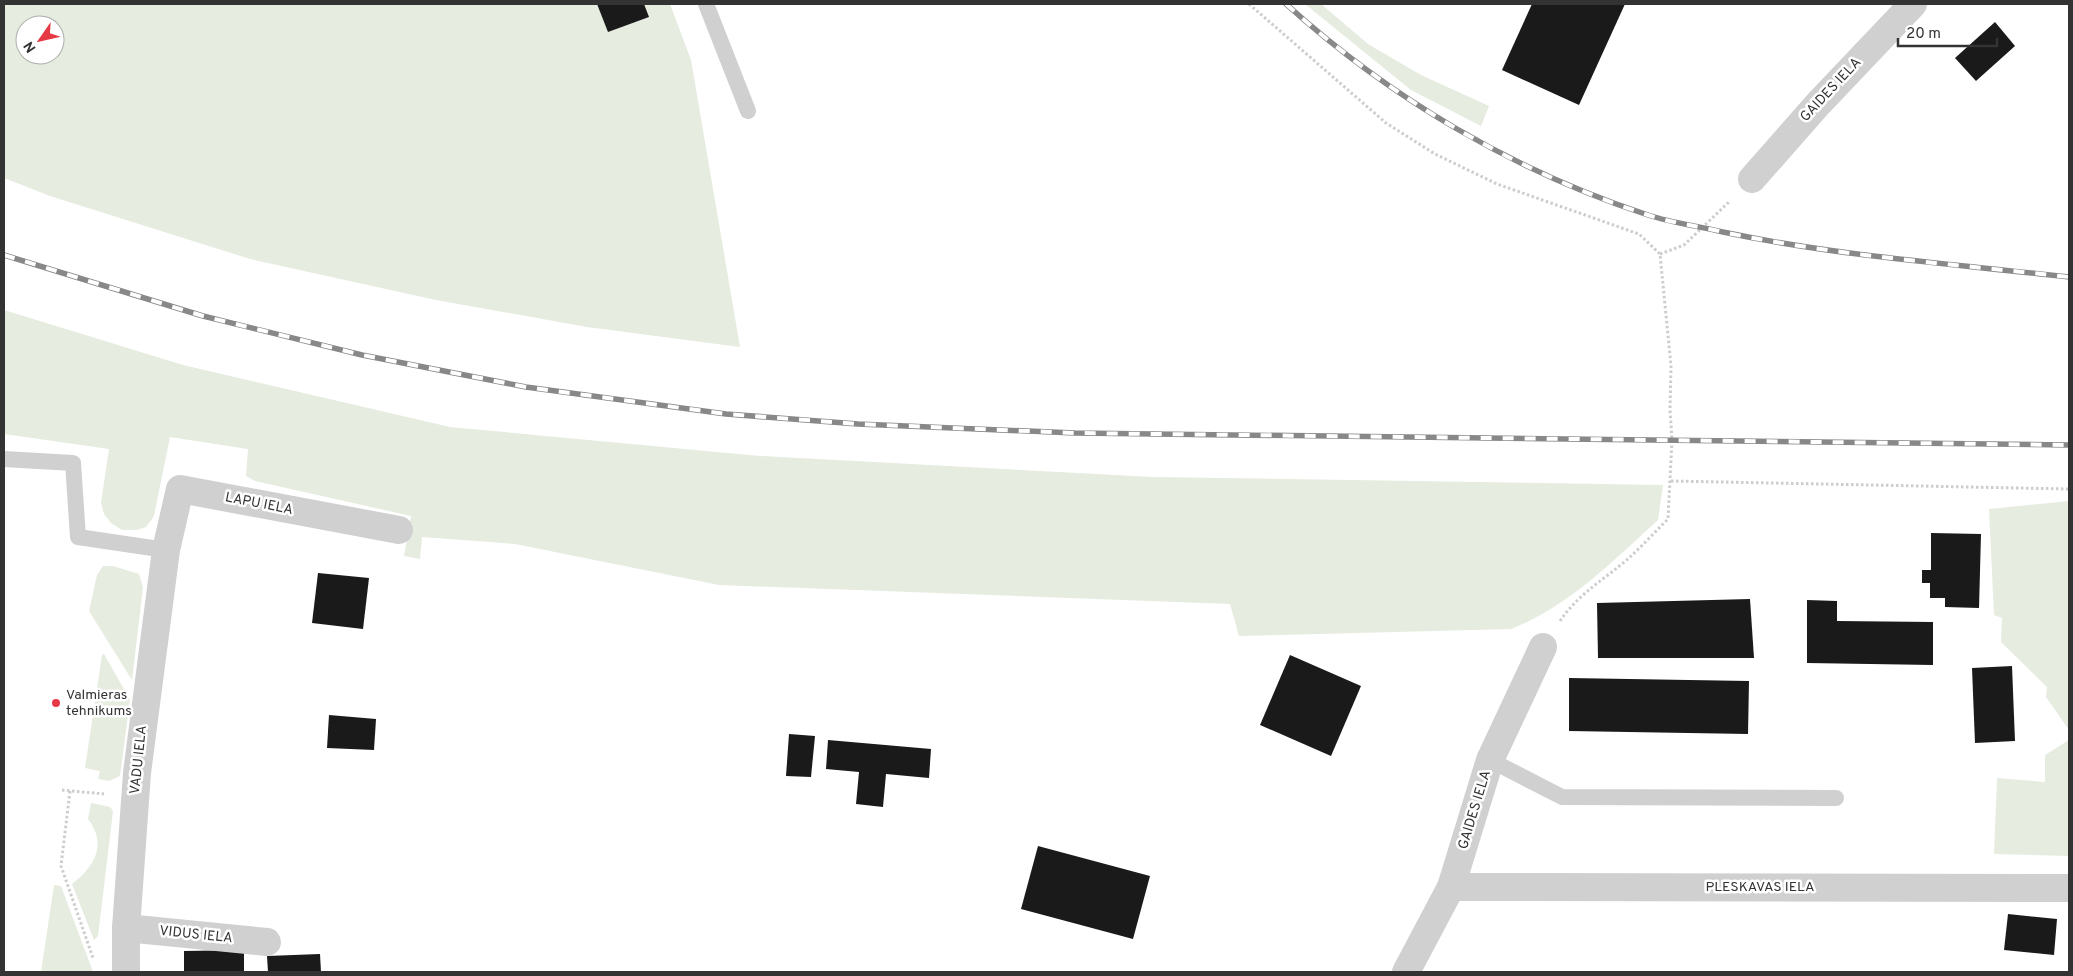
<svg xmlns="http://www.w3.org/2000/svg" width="2073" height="976" font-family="Overpass,sans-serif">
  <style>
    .green { fill: #e6ecdf; fill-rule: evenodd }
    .building { fill: #1a1a1a }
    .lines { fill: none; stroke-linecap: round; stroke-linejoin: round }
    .path { stroke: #cdcdcd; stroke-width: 3; stroke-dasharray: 2.5 2.5; stroke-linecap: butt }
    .service { stroke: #d0d0d0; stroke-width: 16 }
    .minor { stroke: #d0d0d0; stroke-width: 28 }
    .rail-casing { stroke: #888; stroke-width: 5.5 }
    .rail { stroke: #fff; stroke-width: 4; stroke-dasharray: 11; stroke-linecap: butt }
    .poi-dot { fill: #e63946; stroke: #fff; stroke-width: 2 }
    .labels { text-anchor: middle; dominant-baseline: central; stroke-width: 5; stroke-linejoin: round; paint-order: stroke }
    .street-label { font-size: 14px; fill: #333; stroke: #fff }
    .poi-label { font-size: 14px; fill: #333; stroke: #fff; text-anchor: start }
  </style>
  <rect width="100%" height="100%" fill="#fff"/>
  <!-- green -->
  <g class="green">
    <path d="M4 4H670L691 60 740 347 587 327 436 300 250 259 50 196 4 178ZM25 25H55V55H25Z"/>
    <polygon points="1305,4 1321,4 1368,44 1421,75 1489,106 1481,126 1411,90"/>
    <path d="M4 310 183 365 450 427 760 456 1153 477 1663 485 1658 520C1614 560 1568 607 1511 629L1239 636 1230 604 719 585 515 544 422 537 420 559 404 556 411 516 255 481 246 476 248 449 170 437 154 516 146 527 137 530H122L111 523 104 514 101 503 109 449 4 434Z"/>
    <polygon points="2069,501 2069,730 2046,697 2047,687 2001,642 2002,618 1994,615 1989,509"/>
    <polygon points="103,566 113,566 139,574 143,587 132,680 89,611 97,575"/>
    <polygon points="104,654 130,700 120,776 109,781 98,779 100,771 85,768 102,655"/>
    <polygon points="2069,740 2069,856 1994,854 1997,778 2045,782 2045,755"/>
    <path d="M91 803 110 807 113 811 98 936 94 940 72 884C94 867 108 845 88 819Z"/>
    <polygon points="54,885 61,886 93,972 41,972"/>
  </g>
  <!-- building -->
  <g class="building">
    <polygon points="597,4 644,4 649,17 608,32"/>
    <polygon points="1532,4 1625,4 1579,105 1502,70"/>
    <polygon points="1995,22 2015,46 1976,81 1955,58"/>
    <polygon points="1931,533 1981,534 1979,608 1945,607 1945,598 1930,598 1930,583 1922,583 1922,570 1931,570"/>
    <polygon points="318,573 369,578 363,629 312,623"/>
    <polygon points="1750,599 1754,658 1598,658 1597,603"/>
    <polygon points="1807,600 1837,601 1837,621 1933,622 1933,665 1807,663"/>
    <polygon points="1290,655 1361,686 1331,756 1260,725"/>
    <polygon points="2012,666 2015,741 1975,743 1972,668"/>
    <polygon points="1569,678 1749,681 1748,734 1569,731"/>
    <polygon points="329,715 376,719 374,750 327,748"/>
    <polygon points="789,734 815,736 811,777 786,776"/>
    <polygon points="828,740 931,749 929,778 886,774 883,807 856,804 859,772 826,769"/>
    <polygon points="1038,846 1150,876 1133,939 1021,909"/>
    <polygon points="2008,914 2057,919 2054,955 2004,950"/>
    <polygon points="244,950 244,972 184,972 184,951"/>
    <polygon points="320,954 321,972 268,972 267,956"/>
  </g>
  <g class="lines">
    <!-- path -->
    <g class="path">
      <path d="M1249 4 1386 123 1435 154 1497 184 1639 234 1660 254 1671 366 1670 410 1672 440 1668 519C1655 532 1642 546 1629 558 1605 579 1578 594 1560 621"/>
      <polyline points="1660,254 1684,245 1730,201"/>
      <polyline points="1671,481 2069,489"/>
      <polyline points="62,790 104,794"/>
      <polyline points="70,791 61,866 93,958"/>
    </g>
    <!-- service -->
    <g class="service">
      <polyline points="706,4 748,111"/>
      <polyline points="4,459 73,463 78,537 166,550"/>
      <polyline points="1490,760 1562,797 1836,798"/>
    </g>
    <!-- minor -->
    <g class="minor">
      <polyline points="1752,179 1818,104 1913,4"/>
      <polyline points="1451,887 2069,888"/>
      <polyline points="126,928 267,942"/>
      <polyline points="126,972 126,928 137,773 166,550 180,489 399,530"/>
      <polyline points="1406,972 1451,887 1490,760 1543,647"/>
    </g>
    <defs>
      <g id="rail">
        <path d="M1286 4C1390 98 1514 171 1648 215 1672 223 1698 226 1723 232 1837 256 1954 264 2069 277"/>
        <polyline points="4,255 203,316 362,355 526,387 726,414 858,424 1075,433 2069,445"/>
      </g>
    </defs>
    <!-- rail casing -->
    <use href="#rail" class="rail-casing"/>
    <!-- rail -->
    <use href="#rail" class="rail"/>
  </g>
  <!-- markers -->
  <circle class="poi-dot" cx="56" cy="703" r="5"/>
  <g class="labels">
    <!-- street labels -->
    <g class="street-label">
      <text transform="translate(1831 90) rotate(-47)">GAIDES IELA</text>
      <text transform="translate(259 504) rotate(11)">LAPU IELA</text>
      <text transform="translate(139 760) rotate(-84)">VADU IELA</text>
      <text transform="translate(1475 810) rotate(-73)">GAIDES IELA</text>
      <text x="1760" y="887">PLESKAVAS IELA</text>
      <text transform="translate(196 935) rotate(6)">VIDUS IELA</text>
    </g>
    <!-- poi labels -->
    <g class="poi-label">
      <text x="66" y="695">Valmieras<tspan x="66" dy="16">tehnikums</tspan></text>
    </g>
  </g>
  <!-- border -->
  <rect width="2073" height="976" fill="none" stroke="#333333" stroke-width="10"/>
  <!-- north arrow -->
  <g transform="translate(40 40) rotate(236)"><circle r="24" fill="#ffffff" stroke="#adadad"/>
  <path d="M0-4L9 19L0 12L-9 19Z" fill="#e63946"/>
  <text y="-8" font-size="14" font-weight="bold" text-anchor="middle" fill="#333333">N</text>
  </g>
  <!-- scale -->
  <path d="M1898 38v8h99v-8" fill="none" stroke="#333333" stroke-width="2.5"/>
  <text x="1906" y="38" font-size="15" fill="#333333" stroke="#ffffff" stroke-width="4" paint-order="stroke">20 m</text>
</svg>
